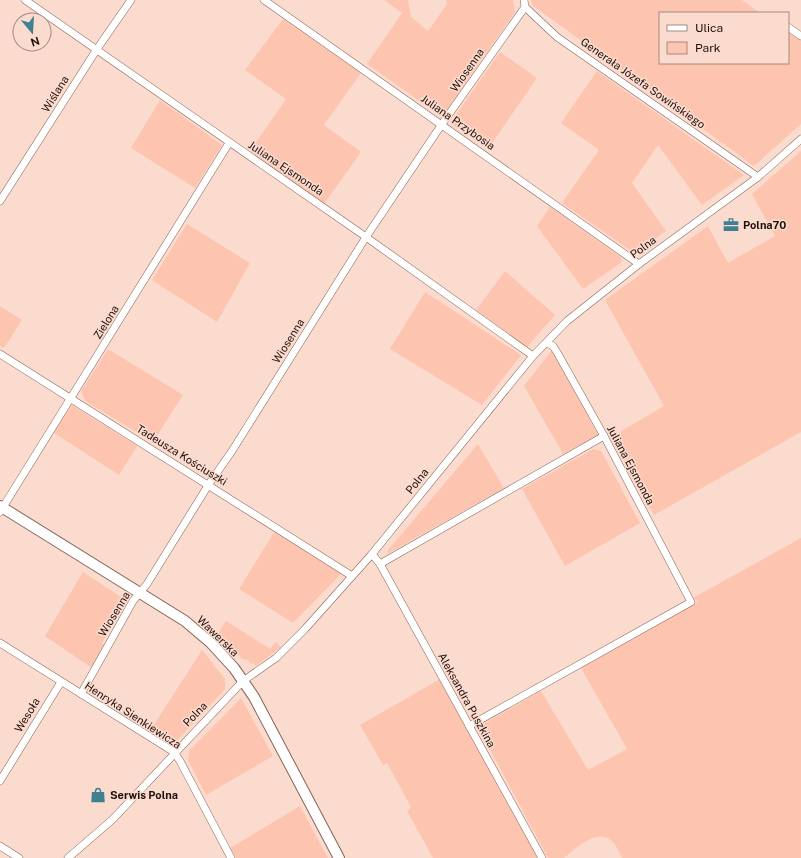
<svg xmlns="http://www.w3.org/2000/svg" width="801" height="858" font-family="'Public Sans',sans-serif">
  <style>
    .green { fill: #fdc5af }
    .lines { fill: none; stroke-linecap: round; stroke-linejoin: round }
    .street-casing { stroke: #866356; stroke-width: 8 }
    .secondary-casing { stroke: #866356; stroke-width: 12 }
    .street { stroke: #fff; stroke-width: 7 }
    .secondary { stroke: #fff; stroke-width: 10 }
    .labels { text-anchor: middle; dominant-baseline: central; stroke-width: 3; stroke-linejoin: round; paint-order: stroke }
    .street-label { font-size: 11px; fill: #1d0f0a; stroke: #fcdbcf }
    .poi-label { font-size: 11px; font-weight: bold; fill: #1d0f0a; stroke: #fcdbcf; text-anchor: start }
  </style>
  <rect width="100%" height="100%" fill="#fcdbcf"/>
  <!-- green -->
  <g class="green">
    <polygon points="384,0 408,0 411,17 428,31 447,4 446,0 513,0 515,12 442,117 367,64 402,13"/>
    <polygon points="531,0 742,0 760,13 660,13 660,63 788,63 788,32 801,41 801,124 754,166 532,5"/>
    <polygon points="283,19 361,73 324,125 361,152 324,204 250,151 286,99 245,70"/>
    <polygon points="500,52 537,78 488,149 450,123"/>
    <polygon points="597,71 744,175 702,205 658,145 632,183 666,231 634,253 562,203 599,150 561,123"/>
    <polygon points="160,100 222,145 195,188 131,148"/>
    <polygon points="801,151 801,432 654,515 611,437 664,406 605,300 708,226 728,263 775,236 752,194"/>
    <polygon points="550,207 621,257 622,262 583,289 537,226"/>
    <polygon points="187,224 250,263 217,322 152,280"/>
    <polygon points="505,271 555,315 527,347 476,310"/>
    <polygon points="425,292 521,355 482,405 390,349"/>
    <polygon points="0,306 22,320 4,348 0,346"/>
    <polygon points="108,349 183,395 153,442 85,401 81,391"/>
    <polygon points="552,350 598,435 563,454 524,386"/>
    <polygon points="72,405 137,446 119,475 54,433"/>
    <polygon points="478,444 504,488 387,554 388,550"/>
    <polygon points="593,449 601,451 640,523 565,566 522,489"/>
    <polygon points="274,532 341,574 293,623 239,589"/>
    <path d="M801 538V858H622C608 821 586 839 564 858H548L478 727 541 691 588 770 627 749 581 668 698 602 693 598Z"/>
    <polygon points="83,572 127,601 102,643 105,645 92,668 45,636"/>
    <polygon points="226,621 270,649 276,642 281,647 256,666 253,663 251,664 248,660 242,659 218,633"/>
    <polygon points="202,650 225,679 225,689 173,745 150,731"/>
    <polygon points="440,679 538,858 433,858 407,811 411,807 387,763 383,765 360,725"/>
    <polygon points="241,698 273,756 206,795 188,760 189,751"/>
    <polygon points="300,806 328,858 236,858 230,848"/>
  </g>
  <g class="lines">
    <defs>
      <g id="street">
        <polyline points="25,0 366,237 533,356"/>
        <polyline points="264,0 639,264"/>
        <polyline points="524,0 525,7 557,37 758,177"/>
        <polyline points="788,27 801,36"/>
        <polyline points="0,201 97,49 131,0"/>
        <polyline points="0,354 352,576"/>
        <polyline points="0,512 229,143"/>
        <polyline points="372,554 380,564 542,858"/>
        <polyline points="380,564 604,436"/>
        <polyline points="0,643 174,752 180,761 231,858"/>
        <polyline points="81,694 133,601 147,584 209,484 232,451 366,237 442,124 525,7"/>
        <polyline points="469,726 691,602 604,436 558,354 553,346 547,343"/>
        <polyline points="0,781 61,682"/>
        <polyline points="0,846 19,858"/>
        <polyline points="68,858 113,819 243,681 276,658 305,629 372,554 533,356 567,321 639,264 758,177 801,139"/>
      </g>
      <polyline id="secondary" points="0,506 185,621 211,643 234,668 254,697 339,858"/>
    </defs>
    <!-- street casing -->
    <use href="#street" class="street-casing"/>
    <!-- secondary casing -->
    <use href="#secondary" class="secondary-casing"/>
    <!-- street -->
    <use href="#street" class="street"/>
    <!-- secondary -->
    <use href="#secondary" class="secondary"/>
  </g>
  <!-- icons -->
  <defs>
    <symbol id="office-bare" viewBox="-9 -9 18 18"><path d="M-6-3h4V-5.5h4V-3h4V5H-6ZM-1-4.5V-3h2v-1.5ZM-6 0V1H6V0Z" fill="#3f8093" stroke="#fcdbcf" stroke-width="2.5" paint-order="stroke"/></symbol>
    <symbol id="shop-bare" viewBox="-9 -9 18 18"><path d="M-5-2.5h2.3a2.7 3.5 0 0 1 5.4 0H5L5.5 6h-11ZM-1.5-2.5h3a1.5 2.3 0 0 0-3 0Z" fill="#3f8093" stroke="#fcdbcf" stroke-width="2.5" paint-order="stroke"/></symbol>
  </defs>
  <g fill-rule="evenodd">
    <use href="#office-bare" x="720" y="214" width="22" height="22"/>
    <use href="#shop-bare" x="87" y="784" width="22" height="22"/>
  </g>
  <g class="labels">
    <!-- street labels -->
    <g class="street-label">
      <text transform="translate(467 70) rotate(-55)">Wiosenna</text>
      <text transform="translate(643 83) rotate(35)">Generała Józefa Sowińskiego</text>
      <text transform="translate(55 94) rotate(-58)">Wiślana</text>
      <text transform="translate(458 122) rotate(35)">Juliana Przybosia</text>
      <text transform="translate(286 168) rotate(34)">Juliana Ejsmonda</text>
      <text transform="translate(643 247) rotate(-36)">Polna</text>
      <text transform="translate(106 322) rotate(-58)">Zielona</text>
      <text transform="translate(288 341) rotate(-58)">Wiosenna</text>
      <text transform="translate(182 455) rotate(32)">Tadeusza Kościuszki</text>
      <text transform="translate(631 465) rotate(62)">Juliana Ejsmonda</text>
      <text transform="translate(417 481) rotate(-51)">Polna</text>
      <text transform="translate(114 614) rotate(-59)">Wiosenna</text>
      <text transform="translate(218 636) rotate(44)">Wawerska</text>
      <text transform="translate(467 700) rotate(61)">Aleksandra Puszkina</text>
      <text transform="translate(195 714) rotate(-46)">Polna</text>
      <text transform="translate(27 715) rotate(-59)">Wesoła</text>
      <text transform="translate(133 715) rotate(33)">Henryka Sienkiewicza</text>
    </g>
    <!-- poi labels -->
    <g class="poi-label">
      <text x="743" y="225">Polna70</text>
      <text x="110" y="795">Serwis Polna</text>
    </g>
  </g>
  <!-- legend -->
  <rect x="659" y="12" width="130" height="52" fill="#fcdbcf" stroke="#a38980"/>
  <rect x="667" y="25" width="20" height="6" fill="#ffffff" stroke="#a38980"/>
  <text x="695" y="32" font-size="12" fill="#1d0f0a">Ulica</text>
  <rect x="667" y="42" width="20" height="12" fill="#fdc5af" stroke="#a38980"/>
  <text x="695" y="52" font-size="12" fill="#1d0f0a">Park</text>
  <!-- north arrow -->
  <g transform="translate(32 32) rotate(162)"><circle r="19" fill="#fcdbcf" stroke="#a38980"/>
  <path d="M0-3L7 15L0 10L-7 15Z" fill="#3f8093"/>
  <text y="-6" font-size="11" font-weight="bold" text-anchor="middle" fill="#1d0f0a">N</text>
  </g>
</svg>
